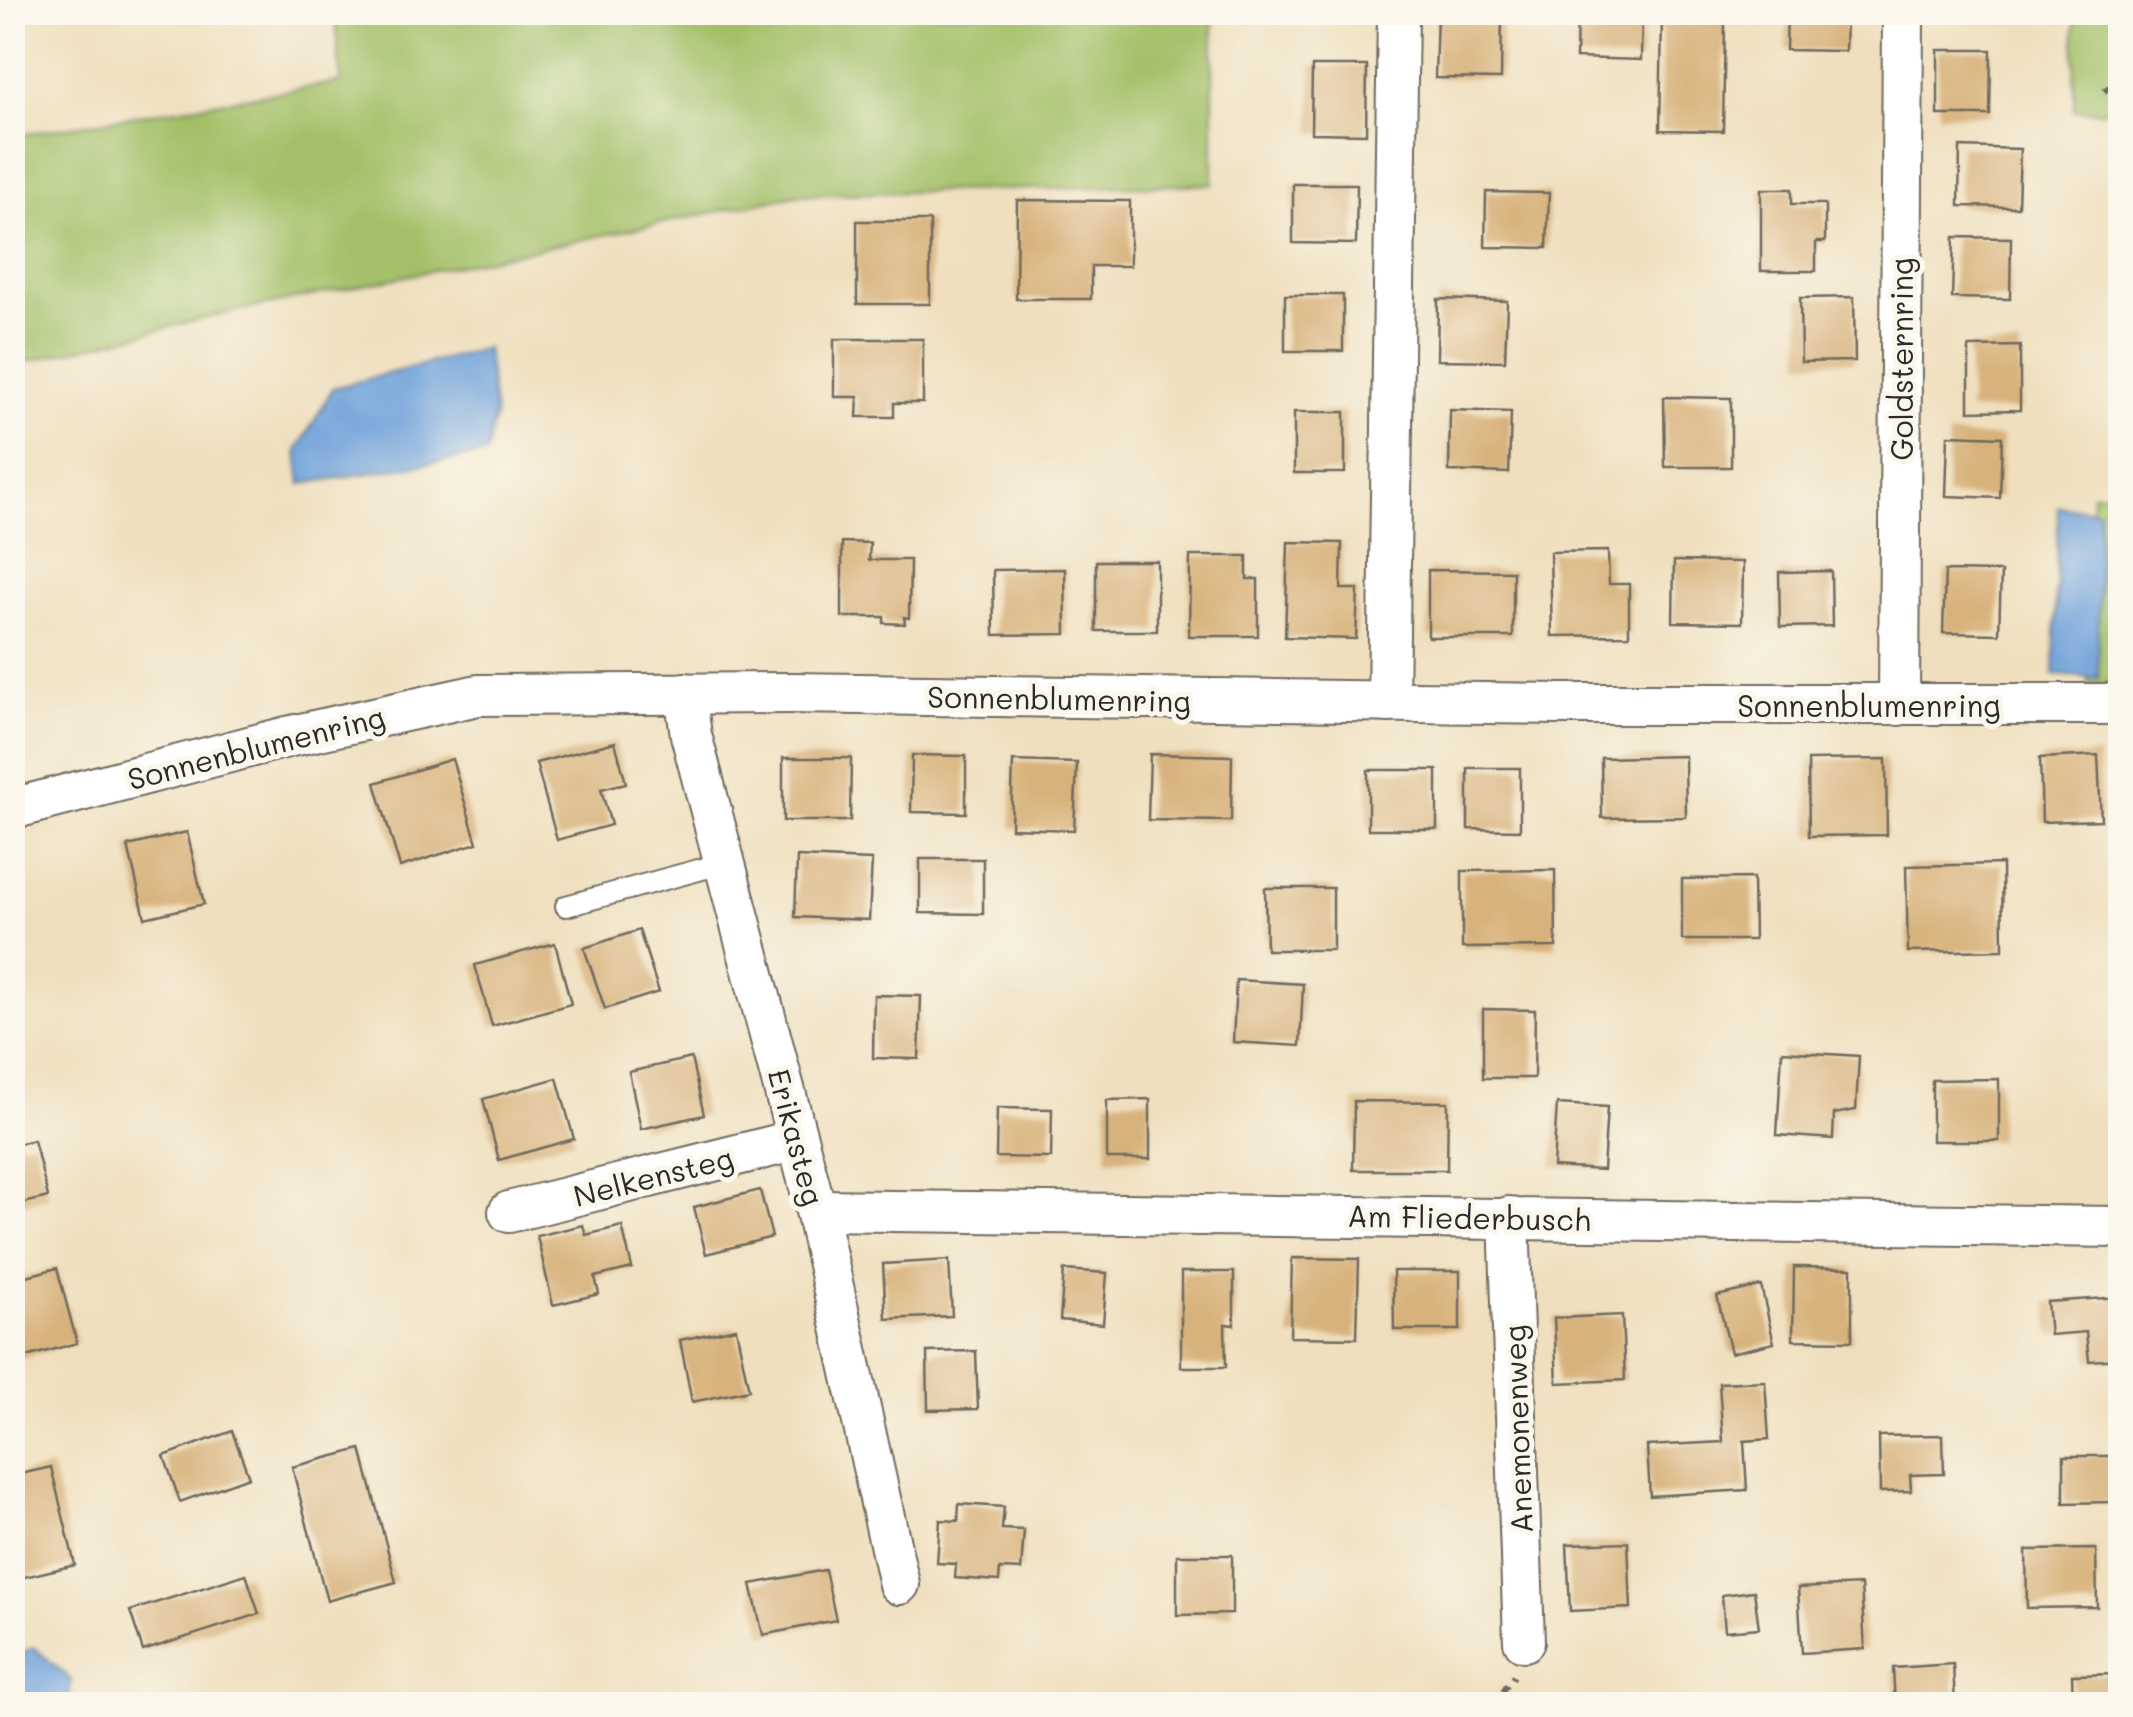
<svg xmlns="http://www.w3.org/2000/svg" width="2133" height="1717" font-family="Mali,sans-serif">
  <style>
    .green { fill: #a3c067; stroke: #677649; stroke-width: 2.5 }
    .water { fill: #6fa2da; stroke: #4d6682; stroke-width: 2.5 }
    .building { fill: #d8b27c }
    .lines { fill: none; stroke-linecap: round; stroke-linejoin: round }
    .lane-casing { stroke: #706a5e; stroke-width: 24 }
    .street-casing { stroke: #706a5e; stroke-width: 44 }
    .path { stroke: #706a5e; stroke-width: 6; stroke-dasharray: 8 8; stroke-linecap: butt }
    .lane { stroke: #fff; stroke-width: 20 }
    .street { stroke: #fff; stroke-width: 40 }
    .labels { text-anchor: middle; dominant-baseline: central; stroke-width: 10; stroke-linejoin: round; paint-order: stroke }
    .street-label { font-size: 30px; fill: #2b2b2b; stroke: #fbf7ec }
  </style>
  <rect width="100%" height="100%" fill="#fbf7ec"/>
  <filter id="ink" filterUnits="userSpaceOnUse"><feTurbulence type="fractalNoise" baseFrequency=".01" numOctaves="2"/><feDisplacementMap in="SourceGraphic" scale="20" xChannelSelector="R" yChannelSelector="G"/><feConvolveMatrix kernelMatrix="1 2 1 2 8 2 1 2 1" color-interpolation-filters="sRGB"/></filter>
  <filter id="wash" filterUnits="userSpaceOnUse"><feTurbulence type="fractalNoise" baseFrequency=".0048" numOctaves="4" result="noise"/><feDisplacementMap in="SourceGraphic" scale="40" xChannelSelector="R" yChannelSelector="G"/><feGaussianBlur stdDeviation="2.25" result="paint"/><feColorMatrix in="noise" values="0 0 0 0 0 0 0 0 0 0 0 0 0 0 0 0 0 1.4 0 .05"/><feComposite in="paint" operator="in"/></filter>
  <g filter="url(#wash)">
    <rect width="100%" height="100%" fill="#efdfbe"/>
    <!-- green -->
    <g class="green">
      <polygon points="335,13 1213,13 1213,184 796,195 223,314 13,365 13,136 341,82"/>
      <polygon points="2075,13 2120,13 2120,112 2074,110"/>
      <polygon points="2120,457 2120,684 2089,684 2092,493 2120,494"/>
    </g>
    <!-- water -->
    <g class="water">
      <polygon points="486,348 495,415 486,454 301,484 297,451 333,388"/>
      <polygon points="2058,507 2099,510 2098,678 2054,675"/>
      <polygon points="34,1647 71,1680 69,1704 13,1704 13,1658"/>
    </g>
    <g id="blocks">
      <!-- building -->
      <g class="building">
        <rect x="1231" y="12" width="58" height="4"/>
        <polygon points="1437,12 1502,12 1501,79 1435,78"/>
        <polygon points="1577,12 1642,12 1641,60 1576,58"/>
        <polygon points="1787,12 1846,12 1845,51 1786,50"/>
        <polygon points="1941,12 2006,12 2007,20 1941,20"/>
        <polygon points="1662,17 1725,18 1723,131 1660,130"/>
        <polygon points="1938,50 1991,50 1990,115 1938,115"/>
        <polygon points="1312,66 1367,66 1366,134 1311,133"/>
        <polygon points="1960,147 2020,149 2018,207 1959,206"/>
        <polygon points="1293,184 1357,184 1356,244 1293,243"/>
        <polygon points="1761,189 1792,189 1792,204 1825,204 1825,242 1816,242 1816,271 1761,271"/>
        <polygon points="1486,192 1549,193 1547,248 1485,247"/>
        <polygon points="1017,200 1130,201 1130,266 1091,266 1091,299 1016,299"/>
        <rect x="857" y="221" width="73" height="83"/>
        <polygon points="1954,237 2011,238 2010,299 1952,298"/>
        <rect x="1285" y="295" width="58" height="56"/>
        <polygon points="1854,297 1855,361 1801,362 1800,298"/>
        <polygon points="1438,299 1507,301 1505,361 1437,360"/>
        <polygon points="834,339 923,339 923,403 894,403 894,417 857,417 858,397 834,397"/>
        <polygon points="2020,346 2020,410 1969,411 1969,347"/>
        <polygon points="1664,397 1731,398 1731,467 1665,467"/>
        <polygon points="1450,410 1511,412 1509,473 1449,471"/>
        <rect x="1294" y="412" width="51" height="61"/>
        <polygon points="1948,435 2002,437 2000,498 1946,496"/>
        <polygon points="842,542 870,543 869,560 910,560 909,618 904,617 905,624 884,623 884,617 842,617"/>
        <polygon points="1288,542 1342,543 1341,589 1358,589 1356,639 1285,637"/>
        <polygon points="1608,551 1609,584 1629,584 1629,635 1552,636 1550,552"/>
        <polygon points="1190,556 1247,556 1247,579 1258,579 1258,636 1189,636"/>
        <rect x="1096" y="561" width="61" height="70"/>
        <polygon points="1674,561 1743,562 1742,623 1673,622"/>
        <polygon points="1065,569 1066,634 994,635 993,570"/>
        <polygon points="1428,570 1513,571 1513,637 1428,637"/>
        <polygon points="1831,571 1832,626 1780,627 1779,572"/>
        <polygon points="1945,571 2001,572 1999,634 1943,633"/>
        <polygon points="615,742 626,783 601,789 611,825 557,840 536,763"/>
        <polygon points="1150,754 1232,756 1231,821 1148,820"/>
        <polygon points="912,755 966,756 966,813 911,812"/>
        <polygon points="2098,755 2101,820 2042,822 2040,758"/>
        <polygon points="1685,756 1686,817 1602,818 1601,758"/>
        <polygon points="783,758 851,758 850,821 783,821"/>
        <polygon points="452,759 477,843 400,867 375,783"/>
        <polygon points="1886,759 1887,835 1809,836 1808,760"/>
        <polygon points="1013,761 1077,763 1074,830 1011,828"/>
        <polygon points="1468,768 1520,768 1520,830 1468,829"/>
        <rect x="1368" y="770" width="69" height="59"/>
        <polygon points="187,832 204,904 145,918 128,846"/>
        <polygon points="797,857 872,860 869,920 795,917"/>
        <polygon points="920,859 983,859 983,914 920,913"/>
        <polygon points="2002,864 2003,950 1908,952 1906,866"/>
        <polygon points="1555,870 1556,947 1462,948 1462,871"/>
        <polygon points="1753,878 1754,940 1682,940 1682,879"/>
        <polygon points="1265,888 1333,888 1333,950 1266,950"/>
        <polygon points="639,930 659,992 605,1009 584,948"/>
        <polygon points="555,943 571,1004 492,1026 475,965"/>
        <polygon points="1236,980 1303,984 1300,1046 1233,1042"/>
        <polygon points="874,995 921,996 919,1059 873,1058"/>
        <polygon points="1483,1009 1535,1010 1534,1078 1483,1078"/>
        <polygon points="1782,1051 1859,1056 1856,1110 1834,1114 1833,1139 1777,1135"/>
        <polygon points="691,1058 704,1115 641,1129 629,1072"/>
        <polygon points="557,1078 574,1139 499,1160 483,1099"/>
        <polygon points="1999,1079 1999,1141 1932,1141 1932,1080"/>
        <polygon points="1150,1099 1150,1159 1107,1159 1107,1100"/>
        <polygon points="1354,1101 1448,1102 1447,1170 1353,1170"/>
        <polygon points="1557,1104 1607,1107 1603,1170 1553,1167"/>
        <polygon points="997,1108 1052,1109 1051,1158 996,1157"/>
        <polygon points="34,1140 48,1197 12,1206 12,1145"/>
        <polygon points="760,1190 772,1237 706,1254 694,1207"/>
        <polygon points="583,1225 586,1235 622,1226 632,1268 595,1277 599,1294 553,1305 537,1236"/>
        <polygon points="1292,1258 1359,1259 1357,1338 1290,1337"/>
        <polygon points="949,1260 952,1316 886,1319 883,1264"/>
        <polygon points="1794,1267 1852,1268 1852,1341 1793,1340"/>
        <polygon points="57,1268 77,1343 12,1361 12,1280"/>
        <polygon points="1064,1270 1107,1273 1103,1324 1060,1320"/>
        <polygon points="1393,1271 1460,1271 1460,1330 1394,1330"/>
        <polygon points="1181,1272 1234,1272 1234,1325 1225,1324 1226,1367 1181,1367"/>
        <polygon points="1761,1286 1774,1343 1731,1353 1717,1296"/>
        <polygon points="2120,1297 2120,1359 2089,1361 2086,1332 2050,1335 2047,1302"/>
        <polygon points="1622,1315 1625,1380 1557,1383 1554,1318"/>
        <polygon points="736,1328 749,1390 692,1402 680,1340"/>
        <polygon points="976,1351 978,1409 928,1410 927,1352"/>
        <polygon points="1765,1381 1769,1439 1744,1441 1747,1490 1650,1496 1647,1446 1723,1442 1719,1383"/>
        <polygon points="232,1431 249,1477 180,1502 164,1456"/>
        <polygon points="1943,1435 1944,1474 1910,1475 1911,1491 1880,1492 1879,1436"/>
        <polygon points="361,1449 396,1582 327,1601 292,1467"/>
        <polygon points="2064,1456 2112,1456 2113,1502 2064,1503"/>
        <polygon points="51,1467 75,1565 12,1580 12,1476"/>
        <polygon points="959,1504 1004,1507 1002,1529 1024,1530 1021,1570 1000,1569 999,1581 955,1578 956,1564 937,1563 940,1520 958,1521"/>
        <polygon points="1628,1542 1631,1608 1570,1611 1567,1544"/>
        <polygon points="2096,1549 2097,1607 2027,1608 2026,1550"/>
        <polygon points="1177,1555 1232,1555 1232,1614 1177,1615"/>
        <polygon points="825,1570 836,1620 763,1635 751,1584"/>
        <polygon points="246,1574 259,1614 143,1651 130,1611"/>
        <polygon points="1861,1585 1865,1649 1802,1653 1798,1588"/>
        <polygon points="1754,1591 1759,1628 1725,1631 1722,1595"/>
        <polygon points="1953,1664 1955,1704 1895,1704 1893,1668"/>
        <polygon points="2120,1674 2120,1704 2073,1704 2072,1675"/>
      </g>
    </g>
  </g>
  <g filter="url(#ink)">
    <use href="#blocks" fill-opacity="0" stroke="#706a5e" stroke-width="2.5"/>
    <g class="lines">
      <defs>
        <polyline id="lane" points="566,906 724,863"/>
        <g id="street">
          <polyline points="685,693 691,735 816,1210 899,1584"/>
          <polyline points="1388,702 1398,12"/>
          <polyline points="1899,705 1903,12"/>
          <polyline points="12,809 287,737 478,695 792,693 1559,704 2120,704"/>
          <polyline points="816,1210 2120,1227"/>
          <polyline points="509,1212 797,1140"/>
          <polyline points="1509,1217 1524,1641"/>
        </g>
      </defs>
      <!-- lane casing -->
      <use href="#lane" class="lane-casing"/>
      <!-- street casing -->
      <use href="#street" class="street-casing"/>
      <!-- path -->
      <g class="path">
        <polyline points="2104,91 2120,79"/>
        <polyline points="2113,668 2113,658 2120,647"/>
        <polyline points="1493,1704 1514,1676"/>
      </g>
      <!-- lane -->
      <use href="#lane" class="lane"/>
      <!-- street -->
      <use href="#street" class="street"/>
    </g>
  </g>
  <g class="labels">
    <!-- street labels -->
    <g class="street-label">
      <text transform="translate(1901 359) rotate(-90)">Goldsternring</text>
      <text transform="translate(1059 698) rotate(1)">Sonnenblumenring</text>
      <text x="1869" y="705">Sonnenblumenring</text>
      <text transform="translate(256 747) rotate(-14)">Sonnenblumenring</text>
      <text transform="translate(797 1137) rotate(75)">Erikasteg</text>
      <text transform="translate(653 1176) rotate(-14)">Nelkensteg</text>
      <text transform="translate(1469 1217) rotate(1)">Am Fliederbusch</text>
      <text transform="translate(1517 1429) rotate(-92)">Anemonenweg</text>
    </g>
  </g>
  <!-- margin -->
  <rect width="2133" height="1717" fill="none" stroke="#fbf7ec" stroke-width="50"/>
</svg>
